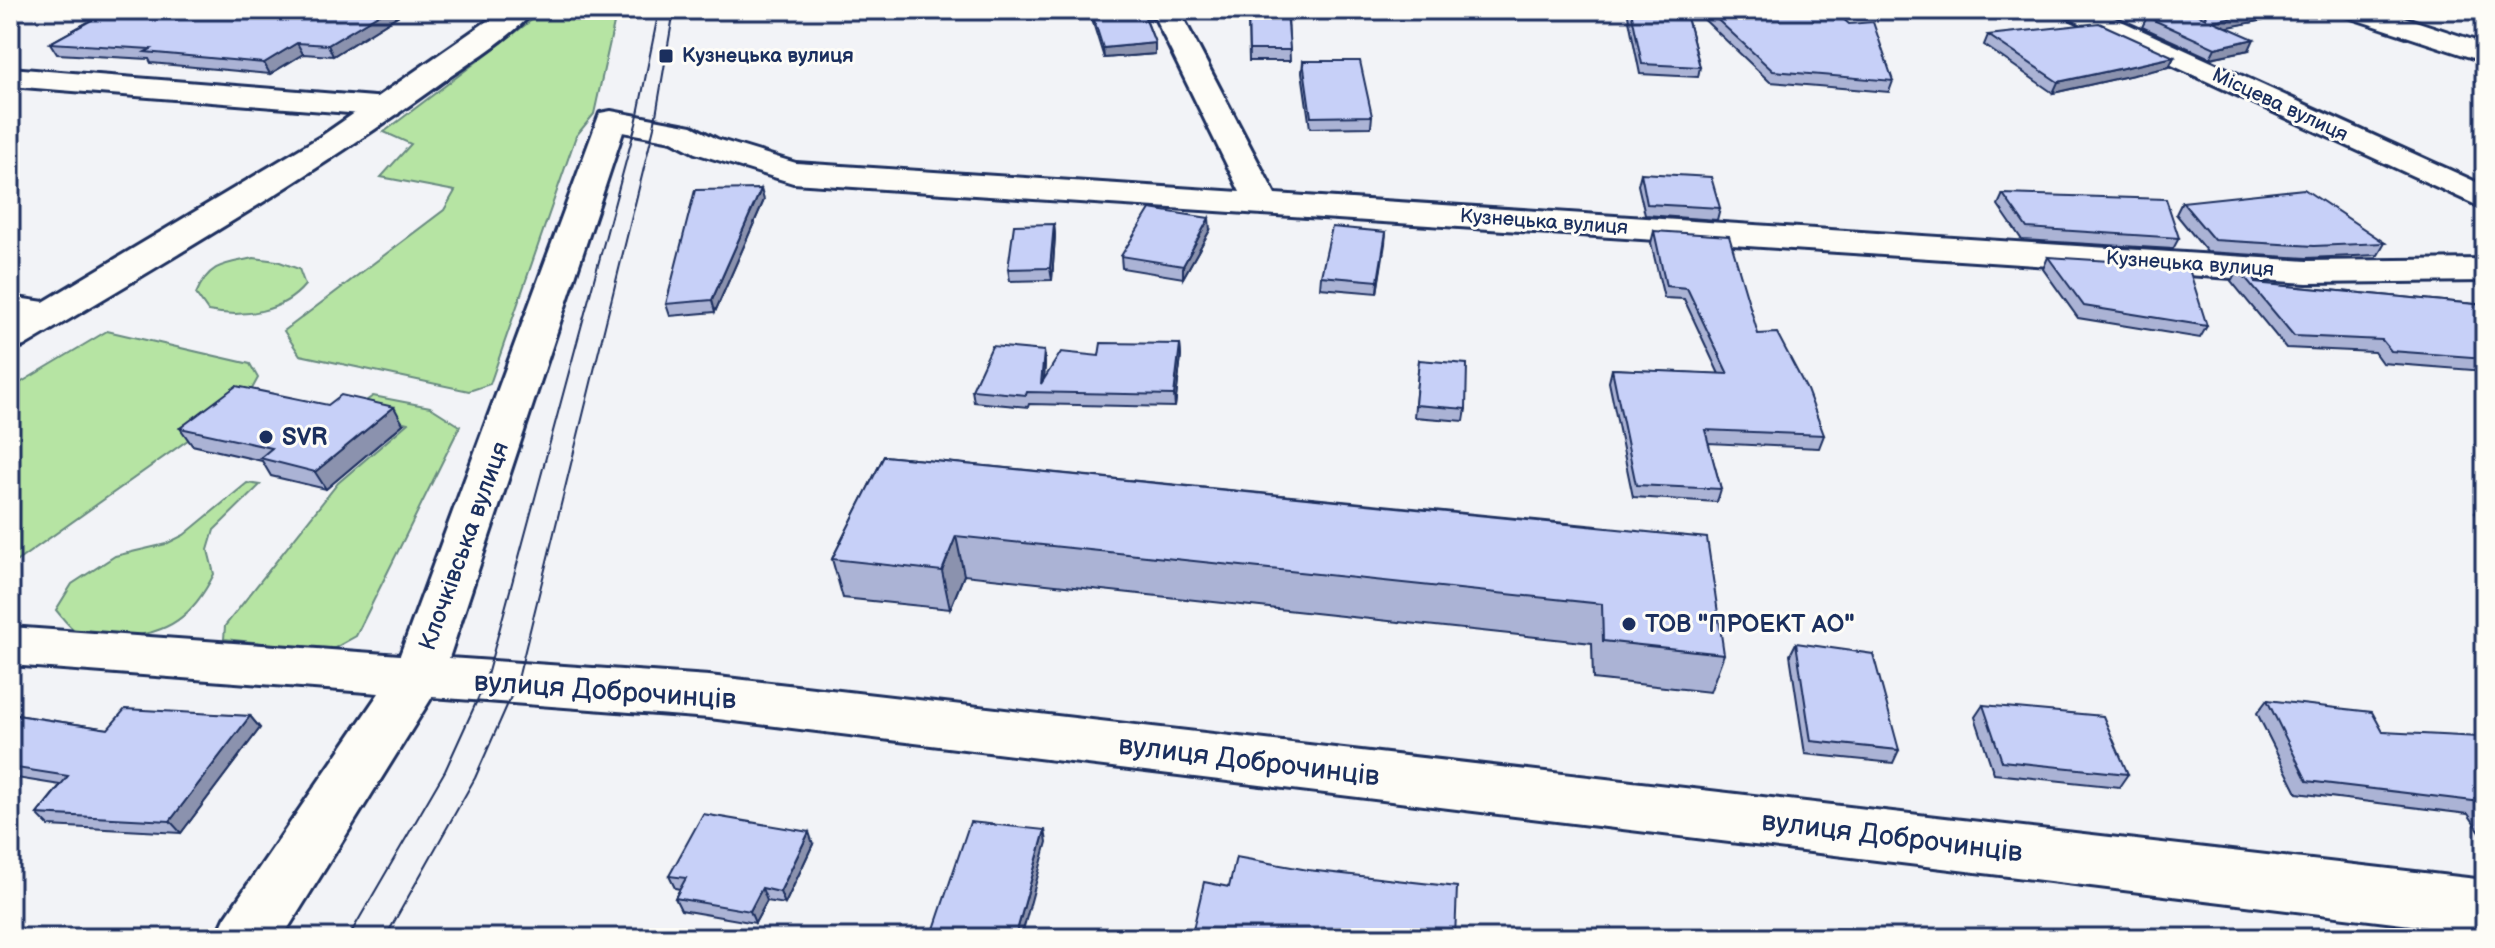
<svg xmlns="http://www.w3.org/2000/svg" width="2495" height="948" font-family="'Balsamiq Sans',sans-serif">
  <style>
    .green { fill: #b6e4a3; stroke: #688a80; stroke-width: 2 }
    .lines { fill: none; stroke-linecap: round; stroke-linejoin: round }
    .minor-casing { stroke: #1b2f5e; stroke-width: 6 }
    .major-casing { stroke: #1b2f5e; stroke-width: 6 }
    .minor { fill: #fdfcf7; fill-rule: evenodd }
    .major { fill: #fdfcf7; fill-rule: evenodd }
    .tram { stroke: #1b2f5e; stroke-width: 2 }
    .wall { fill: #abb3d5; stroke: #1b2f5e; stroke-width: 2 }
    .shaded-wall { fill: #8b92ae; stroke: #1b2f5e; stroke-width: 2 }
    .building { fill: #c7d0f8; stroke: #1b2f5e; stroke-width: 2 }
    .poi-dot { fill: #1b2f5e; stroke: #fdfcf7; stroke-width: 3 }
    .labels { text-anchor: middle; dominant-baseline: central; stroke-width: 6; stroke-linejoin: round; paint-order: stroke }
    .far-poi-label { font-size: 20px; font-weight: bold; fill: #1b2f5e; stroke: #fdfcf7; text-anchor: start }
    .far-street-label { font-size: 20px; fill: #1b2f5e; stroke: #fdfcf7 }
    .poi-label { font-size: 24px; font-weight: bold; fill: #1b2f5e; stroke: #fdfcf7; text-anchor: start }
    .street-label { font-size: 24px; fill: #1b2f5e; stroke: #fdfcf7 }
    .near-street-label { font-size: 28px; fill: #1b2f5e; stroke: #fdfcf7 }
  </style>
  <rect width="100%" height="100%" fill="#f2f3f7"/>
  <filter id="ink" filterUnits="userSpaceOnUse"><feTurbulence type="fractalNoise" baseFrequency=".0125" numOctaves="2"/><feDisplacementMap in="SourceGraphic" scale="16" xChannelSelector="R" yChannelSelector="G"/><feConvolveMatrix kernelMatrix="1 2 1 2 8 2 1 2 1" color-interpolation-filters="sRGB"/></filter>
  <g filter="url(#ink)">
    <!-- green -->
    <g class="green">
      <polygon points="545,10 617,10 594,114 576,136 490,384 469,391 300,355 284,331 444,210 455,191 381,177 411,144 384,132"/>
      <path d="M254 258 277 261 299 269 305 285C282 313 242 318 208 311L196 294C209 264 223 264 254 258Z"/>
      <polygon points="107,331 250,364 258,378 247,398 10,566 10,389"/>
      <polygon points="373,396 430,407 460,426 356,636 331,650 224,639 225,626 338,483 408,423 353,410"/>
      <path d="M247 483 260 485 214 530 208 550 214 574C193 616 169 634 122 637 109 638 91 638 78 632 70 629 62 617 56 610L72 584 115 556 166 544 184 535Z"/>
    </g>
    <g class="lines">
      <defs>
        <g id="minor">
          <polygon points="1151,10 1179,10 1275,194 2307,261 2485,259 2485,281 2307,283 793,183 695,153 672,141 623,132 449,658 709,676 2485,880 2485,934 709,718 432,697 282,938 216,938 225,918 379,693 10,665 10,627 400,655 600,113 611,111 692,126 717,139 796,163 1240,192"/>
          <polygon points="2061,10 2097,10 2485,186 2485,209 2065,16"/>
          <polygon points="2341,10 2382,10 2485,44 2485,62 2345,16"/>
          <polygon points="10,68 387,98 398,100 402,107 398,114 387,116 10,86"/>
          <polygon points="10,297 65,305 70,313 65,321 51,324 10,319"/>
        </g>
        <path id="major" d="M503 10H534C517 34 463 67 438 85 305 181 164 263 24 346L10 350V322L323 135Z"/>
      </defs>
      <!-- minor casing -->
      <use href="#minor" class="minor-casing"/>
      <!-- major casing -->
      <use href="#major" class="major-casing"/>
      <!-- minor -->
      <use href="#minor" class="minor"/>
      <!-- major -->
      <use href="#major" class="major"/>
      <!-- tram -->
      <g class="tram">
        <polyline points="348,938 445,771 485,683 636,124 659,10"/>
        <polyline points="385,938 475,778 517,683 654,127 674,10"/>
      </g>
    </g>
    <!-- wall -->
    <g class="wall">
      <polygon points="101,10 407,10 333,56 303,54 270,74 151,63 149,59 57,54 50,43 101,15"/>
      <polygon points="1089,10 1152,10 1152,19 1146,19 1155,43 1155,54 1104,58"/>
      <polygon points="1181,10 1329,10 1329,14 1288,15 1290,61 1249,61 1248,16 1187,18"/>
      <polygon points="1627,10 1685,10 1700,67 1698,77 1640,74"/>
      <polygon points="1694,10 1833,10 1893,81 1889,92 1770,82"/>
      <polygon points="2197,10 2316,10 2227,27 2249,50 2210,58 2142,27 2147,17 2198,14"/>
      <polygon points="1988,35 2174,57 2169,67 2053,93 1984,45"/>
      <polygon points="1303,61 1372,116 1371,127 1310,128 1302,72"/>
      <polygon points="1641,173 1720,208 1717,220 1645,215 1638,185"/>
      <polygon points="2003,194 2179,238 2173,249 2022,240 1998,205"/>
      <polygon points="764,200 715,312 670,316 666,304"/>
      <polygon points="2182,202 2385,243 2378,255 2307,258 2207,252 2176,214"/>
      <polygon points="1054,224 1055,235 1052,280 1010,281 1008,269"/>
      <polygon points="1210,230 1183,278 1122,268 1121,256"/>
      <polygon points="1654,231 1758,334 1824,435 1819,448 1708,443 1721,489 1717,502 1633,497 1609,382 1612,369 1719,374 1684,299 1664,298 1651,243"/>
      <polygon points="1386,232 1377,293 1320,288 1321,276"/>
      <polygon points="2048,257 2207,326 2200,338 2078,318 2043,269"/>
      <polygon points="2238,269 2255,283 2485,305 2485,371 2382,363 2374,352 2286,348 2231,281"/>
      <polygon points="1180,344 1181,356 1175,407 1029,404 1028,407 974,402 972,390 1044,351 1045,363 1044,379 1099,356"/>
      <polygon points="1419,360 1466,409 1464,421 1414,417"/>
      <polygon points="403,424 326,489 271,476 262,461 192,445 180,428"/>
      <polygon points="884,456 1597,526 1724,654 1710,692 1593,679 1592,643 964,575 950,609 843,598 832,559"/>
      <polygon points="2485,500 2485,525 2475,512"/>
      <polygon points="1796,643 1899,750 1893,763 1805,754 1790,655"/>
      <polygon points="2267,700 2383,732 2485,744 2485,836 2483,836 2468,814 2297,793 2257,713"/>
      <polygon points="1983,705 2128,774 2119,787 1994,774 1975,717"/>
      <polygon points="10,714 108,729 250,716 260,728 181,833 49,826 37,814 60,785 10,777"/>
      <polygon points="813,844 785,904 767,901 755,923 681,910 675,898 680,889 675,888 669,876"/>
    </g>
    <!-- shaded-wall -->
    <g class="shaded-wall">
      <polygon points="386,10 407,10 333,56 328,45"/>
      <polygon points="2269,10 2316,10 2208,31 2213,21"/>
      <polygon points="2254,39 2249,50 2210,58 2215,48"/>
      <polygon points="297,43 303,54 270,74 264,63"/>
      <polygon points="1155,43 1155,54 1104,58 1103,48"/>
      <polygon points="2174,57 2169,67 2053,93 2058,82"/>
      <polygon points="761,189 764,200 715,312 712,300"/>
      <polygon points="1209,218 1210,230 1183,278 1183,266"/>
      <polygon points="1054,224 1055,235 1052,280 1050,268"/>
      <polygon points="1386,232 1385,244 1377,293 1378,281"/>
      <polygon points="1180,344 1181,356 1175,407 1174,395"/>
      <polygon points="1044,351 1045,363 1043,392 1041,384"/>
      <polygon points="394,407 403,424 326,489 315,472"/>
      <polygon points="956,536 964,575 950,609 942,571"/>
      <polygon points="250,716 260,728 181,833 170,821"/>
      <polygon points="1045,830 1047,842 1021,938 1015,938"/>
      <polygon points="809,832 813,844 785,904 780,892"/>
      <polygon points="762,888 767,901 755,923 750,911"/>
    </g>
    <!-- building -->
    <g class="building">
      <polygon points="101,10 386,10 328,45 297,43 264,63 145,52 151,49 50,43 101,15"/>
      <polygon points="1091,10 1142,10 1155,43 1103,48"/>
      <polygon points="1248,10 1287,10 1290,50 1249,50"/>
      <polygon points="1631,10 1685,10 1700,67 1642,64"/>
      <polygon points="1707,10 1833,10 1849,24 1873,22 1893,81 1773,71"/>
      <polygon points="2204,10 2269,10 2213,21 2254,39 2215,48 2147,17 2192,12 2206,18"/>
      <polygon points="2099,23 2174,57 2058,82 1988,35"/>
      <polygon points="1303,61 1360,61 1372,116 1311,117"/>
      <polygon points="1641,173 1711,177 1720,208 1647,204"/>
      <polygon points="761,189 712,300 666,304 695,190"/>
      <polygon points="2304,189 2385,243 2314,246 2214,240 2182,202"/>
      <polygon points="2003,194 2166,199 2179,238 2027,228"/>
      <polygon points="1150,209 1209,218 1183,266 1121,256"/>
      <polygon points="1054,224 1050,268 1008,269 1014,225"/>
      <polygon points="1332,227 1386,232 1378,281 1321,276"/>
      <polygon points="1654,231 1729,236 1758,334 1777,333 1807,390 1824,435 1705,430 1721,489 1636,485 1612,369 1728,374 1687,288 1666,286"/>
      <polygon points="2048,257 2188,266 2207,326 2084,306"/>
      <polygon points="2238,269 2255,270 2255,283 2485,305 2485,358 2391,351 2382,340 2294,336"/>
      <polygon points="1101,343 1180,344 1174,395 1027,392 1026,395 972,390 992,346 1044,351 1041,384 1061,352 1099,356"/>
      <polygon points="1419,360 1467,364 1466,409 1415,405"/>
      <polygon points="236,386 328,405 341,395 394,407 315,472 260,458 272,448 180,428"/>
      <polygon points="884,456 1707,538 1724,654 1603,641 1602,604 956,536 942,571 832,559"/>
      <polygon points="1796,643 1873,654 1899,750 1811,741"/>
      <polygon points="2267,700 2372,712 2383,732 2480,737 2485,744 2485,808 2481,802 2307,781"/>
      <polygon points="1983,705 2103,716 2128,774 2002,761"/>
      <polygon points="125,709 250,716 170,821 37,814 68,776 10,767 10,714 108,729"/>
      <polygon points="703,814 809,832 780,892 762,888 750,911 675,898 686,878 669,876"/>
      <polygon points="970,822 1045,830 1015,938 931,938"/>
      <polygon points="1236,857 1308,870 1457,887 1455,938 1191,938 1204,882 1229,887"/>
    </g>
  </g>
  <!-- markers -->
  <g class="poi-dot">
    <rect x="658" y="48" width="16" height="16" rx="4"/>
    <circle cx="266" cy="437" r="8"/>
    <circle cx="1629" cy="624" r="8"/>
  </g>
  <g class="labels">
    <!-- far-poi labels -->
    <g class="far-poi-label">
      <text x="682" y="56">Кузнецька вулиця</text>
    </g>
    <!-- far-street labels -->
    <g class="far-street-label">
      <text transform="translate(2280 105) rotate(25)">Місцева вулиця</text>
      <text transform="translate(1544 222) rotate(4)">Кузнецька вулиця</text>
      <text transform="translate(2190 264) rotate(4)">Кузнецька вулиця</text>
    </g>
    <!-- poi labels -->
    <g class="poi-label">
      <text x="282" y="437">SVR</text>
      <text x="1645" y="624">ТОВ "ПРОЕКТ АО"</text>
    </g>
    <!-- street labels -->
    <g class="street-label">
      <text transform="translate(464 546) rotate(-70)">Клочківська вулиця</text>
    </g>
    <!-- near-street labels -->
    <g class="near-street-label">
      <text transform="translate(605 691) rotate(4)">вулиця Доброчинців</text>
      <text transform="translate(1249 761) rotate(7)">вулиця Доброчинців</text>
      <text transform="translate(1892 837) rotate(7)">вулиця Доброчинців</text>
    </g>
  </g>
  <!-- margin -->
  <rect width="2495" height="948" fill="none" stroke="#fdfcf7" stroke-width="40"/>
  <rect x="20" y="20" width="2455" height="908" fill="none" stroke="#1b2f5e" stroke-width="3" filter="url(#ink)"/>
</svg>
